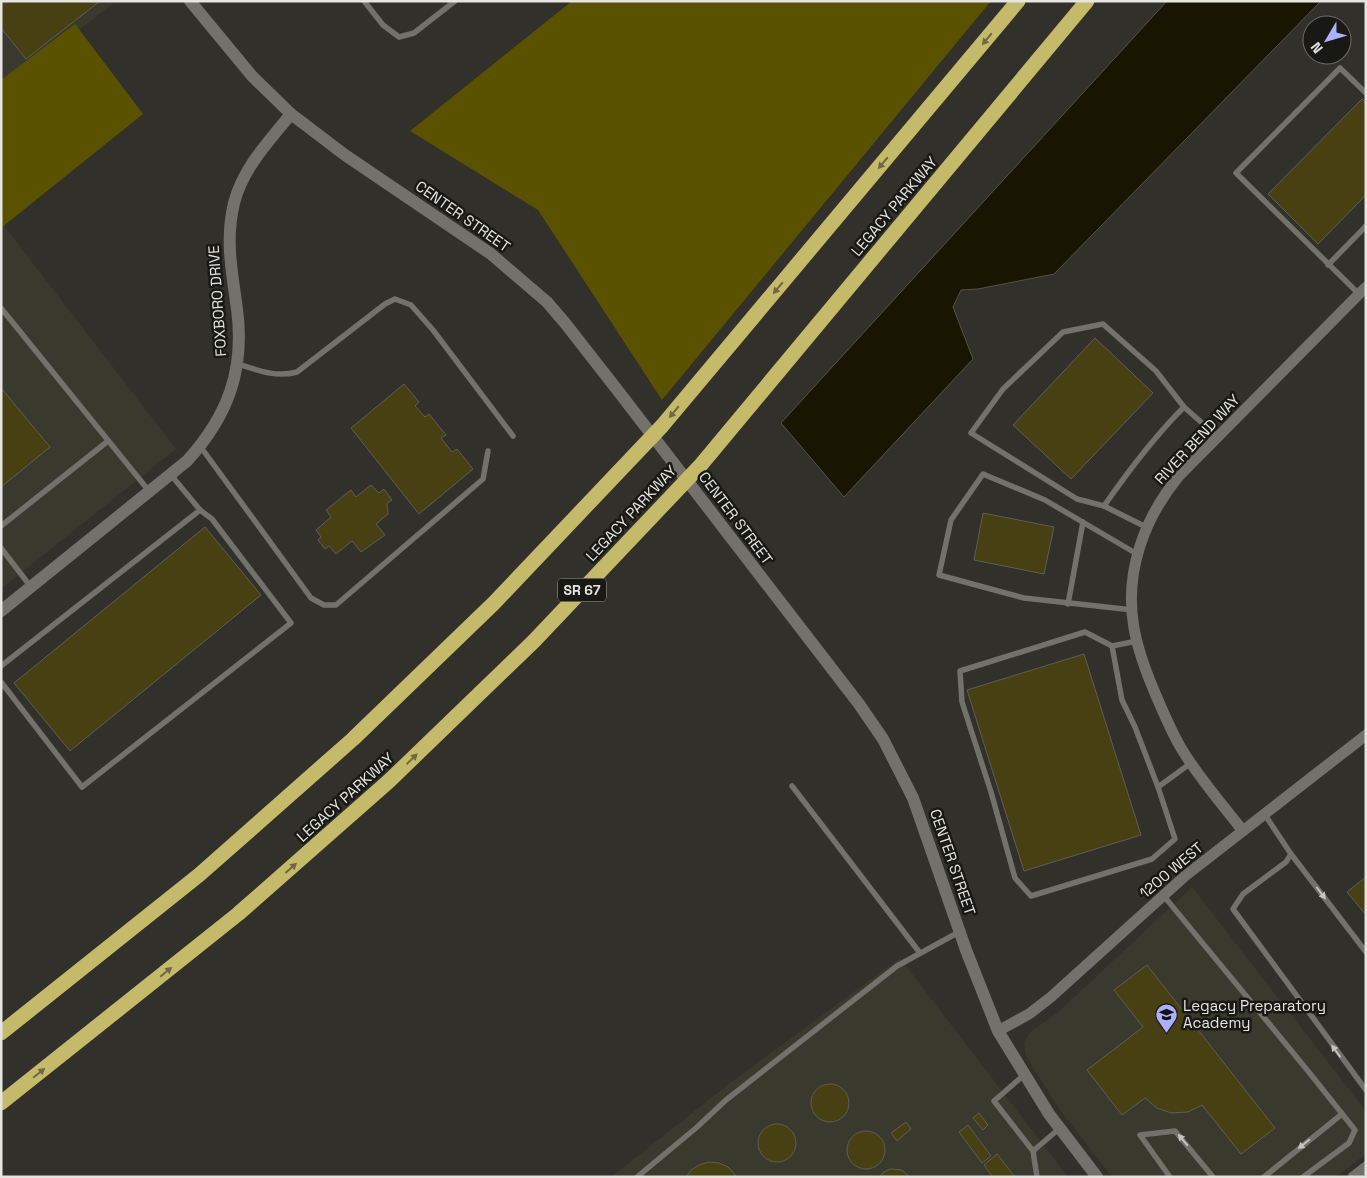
<svg xmlns="http://www.w3.org/2000/svg" width="1367" height="1178" font-family="'Space Grotesk',sans-serif">
  <style>
    .built { fill: #3a392d }
    .green { fill: #5b5200 }
    .water { fill: #181500; stroke: #565344 }
    .building { fill: #464012; stroke: #5f5e58 }
    .lines { fill: none; stroke-linecap: round; stroke-linejoin: round }
    .service { stroke: #72716b; stroke-width: 5.5 }
    .minor { stroke: #72716b; stroke-width: 11 }
    .tertiary { stroke: #72716b; stroke-width: 12 }
    .motorway { stroke: #c4ba6a; stroke-width: 15 }
    .oneway { fill: #6e6940 }
    .oneway2 { fill: #c2c2be }
    .labels { text-anchor: middle; dominant-baseline: central; stroke-width: 5; stroke-linejoin: round; paint-order: stroke }
    .shield { fill: #181815; stroke: #a8a8a4; stroke-width: 1 }
    .shield-label { font-size: 14px; font-weight: bold; fill: #e5e5e1 }
    .street-label { font-size: 15px; fill: #e5e5e1; stroke: #181815 }
    .poi-label { font-size: 15px; fill: #e5e5e1; stroke: #181815; text-anchor: start }
  </style>
  <rect width="100%" height="100%" fill="#31302a"/>
  <!-- built -->
  <g class="built">
    <polygon points="1,1 116,1 1,92"/>
    <polygon points="2,223 176,449 1,589 1,224"/>
    <polygon points="1192,887 1366,1111 1366,1154 1336,1177 1112,1177 1060,1110 1028,1060 1025,1053 1024,1042 1031,1031 1056,1014"/>
    <polygon points="900,958 1068,1177 611,1177 730,1083"/>
  </g>
  <!-- green -->
  <g class="green">
    <polygon points="572,1 991,1 662,400 538,210 410,131"/>
    <polygon points="75,24 143,114 1,228 1,80"/>
  </g>
  <!-- water -->
  <polygon class="water" points="1167,1 1321,1 1054,274 978,289 961,290 953,307 973,359 844,497 781,423"/>
  <!-- building -->
  <g class="building">
    <polygon points="1,1 100,1 26,59 1,28"/>
    <polygon points="1362,99 1366,103 1366,195 1318,244 1268,194"/>
    <polygon points="1095,338 1153,393 1071,479 1013,425"/>
    <polygon points="404,384 419,402 415,406 425,417 429,414 446,435 441,438 452,452 457,449 473,469 419,514 351,428"/>
    <polygon points="1,388 50,447 1,487"/>
    <polygon points="371,485 379,493 384,489 392,500 387,503 388,514 376,524 385,535 361,552 352,541 336,554 329,546 325,549 318,540 321,537 316,530 331,517 326,510 351,490 356,497"/>
    <polygon points="983,513 1054,527 1044,574 974,560"/>
    <polygon points="205,527 261,595 70,751 14,683"/>
    <polygon points="1084,654 1141,835 1024,871 967,690"/>
    <polygon points="1366,877 1366,915 1347,892"/>
    <polygon points="1147,965 1275,1128 1241,1154 1202,1105 1188,1112 1171,1113 1157,1108 1145,1098 1122,1115 1087,1070 1143,1027 1114,990"/>
    <circle cx="830" cy="1103" r="19"/>
    <polygon points="979,1113 988,1125 983,1130 973,1118"/>
    <polygon points="906,1122 911,1129 897,1141 891,1133"/>
    <circle cx="777" cy="1143" r="19"/>
    <polygon points="968,1125 991,1156 982,1163 959,1132"/>
    <circle cx="866" cy="1150" r="19"/>
    <polygon points="997,1154 1015,1177 993,1177 984,1165"/>
    <polygon points="709,1162 719,1163 728,1167 737,1177 686,1177 691,1170 699,1165"/>
    <polygon points="890,1169 902,1170 910,1177 879,1177 884,1172"/>
  </g>
  <g class="lines">
    <!-- service -->
    <g class="service">
      <polyline points="364,1 383,25 399,37 414,33 455,1"/>
      <polyline points="1328,265 1366,226"/>
      <polyline points="1359,294 1236,173 1340,68 1366,93"/>
      <polyline points="1,308 149,491"/>
      <path d="M238 364C257 370 276 378 297 372L385 304 395 299 411 305 433 330 513 436"/>
      <polyline points="200,446 311,598 324,605 336,605 483,479 488,451"/>
      <polyline points="1104,506 1077,499 971,433 1003,389 1063,332 1103,324 1156,371 1184,407"/>
      <polyline points="1,526 108,441"/>
      <path d="M1146 527 1104 506C1129 470 1153 438 1184 407L1218 437"/>
      <polyline points="1,548 31,587"/>
      <polyline points="1068,604 1083,522"/>
      <polyline points="1133,610 1024,598 939,575 951,520 983,474 1045,500 1137,554"/>
      <polyline points="1137,641 1112,646 1085,632 960,671 962,702 991,792 1015,878 1031,896 1152,859 1175,839 1158,787 1191,763"/>
      <polyline points="1112,646 1122,700 1135,727 1158,787"/>
      <polyline points="1,666 200,510"/>
      <polyline points="1,682 82,787 291,623 212,519 200,510 171,475"/>
      <polyline points="792,786 920,953"/>
      <polyline points="1265,815 1291,854 1286,862 1243,894 1233,909 1366,1090"/>
      <polyline points="1291,854 1366,952"/>
      <polyline points="1163,895 1308,1071 1355,1130 1349,1143 1303,1177"/>
      <polyline points="1024,1075 994,1101 1033,1151 1037,1177"/>
      <polyline points="1033,1151 1060,1128"/>
      <polyline points="637,1177 696,1128 726,1100 897,966 959,932"/>
      <polyline points="1170,1177 1140,1135 1175,1131 1213,1177"/>
      <polyline points="1264,1177 1342,1114"/>
    </g>
    <!-- minor -->
    <g class="minor">
      <path d="M1243 831C1222 804 1199 778 1181 748 1171 731 1163 712 1155 693 1146 672 1138 651 1134 628 1124 573 1144 518 1179 476L1366 287"/>
      <polyline points="998,1031 1029,1014 1051,997 1185,876 1366,735"/>
      <polyline points="1353,1177 1366,1167"/>
    </g>
    <!-- tertiary -->
    <g class="tertiary">
      <polyline points="190,1 252,76 291,114 345,155 491,254 547,302 565,323 615,387 859,704 883,739 913,798 966,950 998,1031 1049,1114 1097,1177"/>
      <path d="M1 611 187 461C228 416 245 370 237 309 232 271 225 241 234 203 243 168 269 141 291 114"/>
    </g>
    <!-- motorway -->
    <g class="motorway">
      <polyline points="1,1033 199,875 353,739 494,603 662,426 1018,1"/>
      <polyline points="1,1103 238,914 389,781 534,641 700,466 1087,1"/>
    </g>
  </g>
  <!-- one-way arrows -->
  <defs><path id="oneway-solid" d="M-6-.8H1V-3.2L6.5 0L1 3.2V.8H-6Z" transform="scale(1.25)"/></defs>
  <g class="oneway">
    <use href="#oneway-solid" transform="translate(987 39) rotate(130)"/>
    <use href="#oneway-solid" transform="translate(883 163) rotate(130)"/>
    <use href="#oneway-solid" transform="translate(778 288) rotate(130)"/>
    <use href="#oneway-solid" transform="translate(674 412) rotate(130)"/>
    <use href="#oneway-solid" transform="translate(412 759) rotate(-44)"/>
    <use href="#oneway-solid" transform="translate(291 868) rotate(-41)"/>
    <use href="#oneway-solid" transform="translate(166 972) rotate(-39)"/>
    <use href="#oneway-solid" transform="translate(39 1073) rotate(-39)"/>
  </g>
  <g class="oneway2">
    <use href="#oneway-solid" transform="translate(1321 893) rotate(53)"/>
    <use href="#oneway-solid" transform="translate(1336 1051) rotate(-126)"/>
    <use href="#oneway-solid" transform="translate(1183 1140) rotate(-130)"/>
    <use href="#oneway-solid" transform="translate(1304 1144) rotate(141)"/>
  </g>
  <!-- icons -->
  <defs>
    <symbol id="school-pin" viewBox="-11 -11 22 30"><path d="M0 17L-7.5 6A9.5 9.5 0 1 1 7.5 6Z" fill="#acaffb" stroke="#181815"/><path d="M0-5L7-2L0 1L-7-2ZM-4 1L0 2.5L4 1V4Q0 6-4 4Z" fill="#111"/></symbol>
  </defs>
  <g fill-rule="evenodd">
    <use href="#school-pin" x="1154" y="1002" width="25" height="34"/>
  </g>
  <g class="labels">
    <!-- shield labels -->
    <rect class="shield" x="558" y="578.5" width="48" height="23" rx="4"/>
    <g class="shield-label">
      <text x="582" y="590">SR 67</text>
    </g>
    <!-- street labels -->
    <g class="street-label">
      <text transform="translate(894 206) rotate(-50)">LEGACY PARKWAY</text>
      <text transform="translate(463 216) rotate(35)">CENTER STREET</text>
      <text transform="translate(217 301) rotate(-94)">FOXBORO DRIVE</text>
      <text transform="translate(1197 439) rotate(-47)">RIVER BEND WAY</text>
      <text transform="translate(631 513) rotate(-47)">LEGACY PARKWAY</text>
      <text transform="translate(736 518) rotate(53)">CENTER STREET</text>
      <text transform="translate(345 797) rotate(-42)">LEGACY PARKWAY</text>
      <text transform="translate(953 862) rotate(71)">CENTER STREET</text>
      <text transform="translate(1171 870) rotate(-40)">1200 WEST</text>
    </g>
    <!-- poi labels -->
    <g class="poi-label">
      <text x="1183" y="1005">Legacy Preparatory<tspan x="1183" dy="17">Academy</tspan></text>
    </g>
  </g>
  <!-- border -->
  <rect width="1367" height="1178" fill="none" stroke="#e5e5e1" stroke-width="5"/>
  <!-- north arrow -->
  <g transform="translate(1327 40) rotate(232)"><circle r="24" fill="#181815" stroke="#6a6a67"/>
  <path d="M0-4L9 19L0 12L-9 19Z" fill="#acaffb"/>
  <text y="-8" font-size="14" font-weight="bold" text-anchor="middle" fill="#e5e5e1">N</text>
  </g>
</svg>
